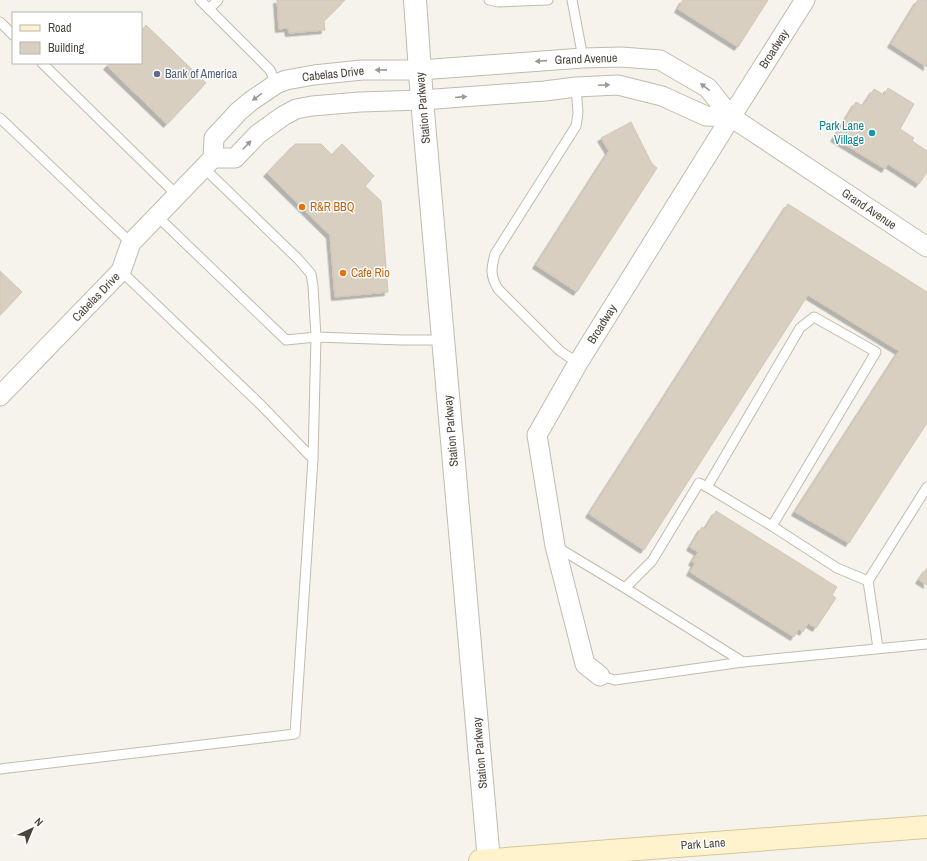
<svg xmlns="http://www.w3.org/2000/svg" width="927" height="861" font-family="'Archivo Narrow',sans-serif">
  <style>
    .building { fill: #d8cfc1; stroke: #d3c7b4; filter: url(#shadow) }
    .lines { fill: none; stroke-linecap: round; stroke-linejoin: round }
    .service-casing { stroke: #c2bbae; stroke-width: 11 }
    .minor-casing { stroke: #c2bbae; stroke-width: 21 }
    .tertiary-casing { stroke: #c2bbae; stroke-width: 24 }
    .secondary-casing { stroke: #d6c79b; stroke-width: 24 }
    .service { stroke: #fff; stroke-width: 9 }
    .minor { stroke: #fff; stroke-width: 19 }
    .tertiary { stroke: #fff; stroke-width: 22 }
    .secondary { stroke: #fff3cd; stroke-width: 22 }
    .oneway { fill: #9c9892 }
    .service-dot { fill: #5c6f8a; stroke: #fff; stroke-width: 1.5 }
    .culture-dot { fill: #0f9aa8; stroke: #fff; stroke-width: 1.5 }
    .food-dot { fill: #e8710a; stroke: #fff; stroke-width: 1.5 }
    .labels { text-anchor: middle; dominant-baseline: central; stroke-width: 3; stroke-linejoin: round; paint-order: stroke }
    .street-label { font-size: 12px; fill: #4b4439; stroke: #fff }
    .service-label { font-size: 12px; fill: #4e5e75; stroke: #fff; text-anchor: start }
    .culture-label { font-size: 12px; fill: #0d838f; stroke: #fff; text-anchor: end }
    .food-label { font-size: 12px; fill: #c56008; stroke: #fff; text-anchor: start }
  </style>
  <defs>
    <filter id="shadow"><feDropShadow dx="-3.5" dy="3.5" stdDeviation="0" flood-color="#0004"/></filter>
  </defs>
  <rect width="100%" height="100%" fill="#f6f3ec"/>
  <!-- building -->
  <g class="building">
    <polygon points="277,0 345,0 324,21 325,30 289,33 288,28 279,29"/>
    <polygon points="683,0 768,0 738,47 678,9"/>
    <polygon points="918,0 927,0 927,67 891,44"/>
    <polygon points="146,25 206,83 167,124 107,66 110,63 141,63 141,31"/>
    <polygon points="888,88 914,104 900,129 914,138 912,141 927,151 927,172 919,184 888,164 885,169 834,138 856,102 863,106 874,89 884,95"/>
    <polygon points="631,122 652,164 657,168 577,292 536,265 609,151 601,138"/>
    <polygon points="295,144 321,144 332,155 342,144 374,176 365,186 381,201 388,292 335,297 330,235 267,173"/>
    <polygon points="788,204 927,292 927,423 849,543 795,512 899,351 808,295 644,550 589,514"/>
    <polygon points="0,271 22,292 0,315"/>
    <polygon points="716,511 837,587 832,595 836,598 816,628 808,623 803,632 799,629 794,637 690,572 695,563 692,562 698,552 690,547 702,527 705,529"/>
    <polygon points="927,568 927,585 919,580"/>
  </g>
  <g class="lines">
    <defs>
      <g id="service">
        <polyline points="200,0 270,70 276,84"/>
        <polyline points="489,0 498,2 548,0"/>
        <polyline points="572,0 583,58"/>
        <polyline points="209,9 218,0"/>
        <polyline points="0,22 13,35"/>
        <polyline points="42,63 177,195"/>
        <path d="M576 87 578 113 576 126 495 254C491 269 490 275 498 289L560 351 578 363"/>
        <polyline points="0,118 131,243"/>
        <polyline points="157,216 286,340 316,337 313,286 311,274 305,267 298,259 204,168"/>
        <polyline points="313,459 316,337 402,340 443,340"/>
        <polyline points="707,487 800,328 814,317 876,352 772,526"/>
        <polyline points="557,547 625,588 743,662"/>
        <polyline points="625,588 652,561 699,483 707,487 772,526 837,568 868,581"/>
        <polyline points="878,648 868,581 927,487"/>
        <polyline points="600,676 615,680 743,662 927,644"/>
        <polyline points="0,769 295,734 313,459 261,405 121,271"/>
      </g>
      <g id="minor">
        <polyline points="213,158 235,158 258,134 283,116 296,109 312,106 360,102 422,100 545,91 576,87 618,85 662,96 706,116 731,117"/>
        <polyline points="0,396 121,271 131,243 213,158 214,138 239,111 251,101 276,84 286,80 314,75 362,70 420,70 583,58 621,57 660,60 708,88 731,117 927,247"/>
        <polyline points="600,676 585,664 555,546 537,435 578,363 731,117 805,0"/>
      </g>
      <polyline id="tertiary" points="415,0 422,100 489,861"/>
      <polyline id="secondary" points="480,861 927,827"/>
    </defs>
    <!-- service casing -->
    <use href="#service" class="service-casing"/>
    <!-- minor casing -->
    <use href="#minor" class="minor-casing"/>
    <!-- tertiary casing -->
    <use href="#tertiary" class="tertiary-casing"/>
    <!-- secondary casing -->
    <use href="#secondary" class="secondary-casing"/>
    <!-- service -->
    <use href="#service" class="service"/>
    <!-- minor -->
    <use href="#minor" class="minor"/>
    <!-- tertiary -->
    <use href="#tertiary" class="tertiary"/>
    <!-- secondary -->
    <use href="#secondary" class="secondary"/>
  </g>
  <!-- one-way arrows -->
  <defs><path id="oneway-solid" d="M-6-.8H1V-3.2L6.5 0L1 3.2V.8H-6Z"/></defs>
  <g class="oneway">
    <use href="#oneway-solid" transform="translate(541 61) rotate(176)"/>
    <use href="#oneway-solid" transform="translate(381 70) rotate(179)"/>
    <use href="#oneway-solid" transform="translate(604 85) rotate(-3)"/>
    <use href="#oneway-solid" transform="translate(705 87) rotate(-143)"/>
    <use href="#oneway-solid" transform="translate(257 97) rotate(144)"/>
    <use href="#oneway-solid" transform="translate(461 97) rotate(-5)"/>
    <use href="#oneway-solid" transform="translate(247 145) rotate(-46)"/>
  </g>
  <!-- markers -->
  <circle class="service-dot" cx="157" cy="74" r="4"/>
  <circle class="culture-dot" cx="872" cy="133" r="4"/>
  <g class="food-dot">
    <circle cx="302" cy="207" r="4"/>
    <circle cx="343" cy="273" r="4"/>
  </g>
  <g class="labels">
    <!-- street labels -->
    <g class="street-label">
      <text transform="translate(774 49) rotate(-57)">Broadway</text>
      <text transform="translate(586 59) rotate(-2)">Grand Avenue</text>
      <text transform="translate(333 74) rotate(-6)">Cabelas Drive</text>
      <text transform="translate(423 108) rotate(-95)">Station Parkway</text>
      <text transform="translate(869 209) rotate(34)">Grand Avenue</text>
      <text transform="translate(96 297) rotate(-46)">Cabelas Drive</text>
      <text transform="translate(602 324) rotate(-58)">Broadway</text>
      <text transform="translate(451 431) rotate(-95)">Station Parkway</text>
      <text transform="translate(480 753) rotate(-95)">Station Parkway</text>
      <text transform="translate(703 844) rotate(-4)">Park Lane</text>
    </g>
    <!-- service labels -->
    <g class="service-label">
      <text x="165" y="74">Bank of America</text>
    </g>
    <!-- culture labels -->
    <g class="culture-label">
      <text x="864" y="126">Park Lane<tspan x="864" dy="14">Village</tspan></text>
    </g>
    <!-- food labels -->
    <g class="food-label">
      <text x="310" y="207">R&amp;R BBQ</text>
      <text x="351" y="273">Cafe Rio</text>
    </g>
  </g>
  <!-- legend -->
  <rect x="12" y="12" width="130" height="52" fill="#ffffff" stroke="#b7b4b0"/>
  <rect x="20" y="25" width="20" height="6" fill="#fff3cd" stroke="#b7b4b0"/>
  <text x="48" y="32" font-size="12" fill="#4b4439">Road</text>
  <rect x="20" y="42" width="20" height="12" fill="#d8cfc1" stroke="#b7b4b0"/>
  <text x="48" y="52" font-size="12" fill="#4b4439">Building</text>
  <!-- north arrow -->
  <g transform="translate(32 829) rotate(44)" stroke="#ffffff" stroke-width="3" paint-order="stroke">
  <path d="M0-3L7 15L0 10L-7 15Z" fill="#4b4439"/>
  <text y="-6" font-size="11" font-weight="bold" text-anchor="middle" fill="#4b4439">N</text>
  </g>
</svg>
